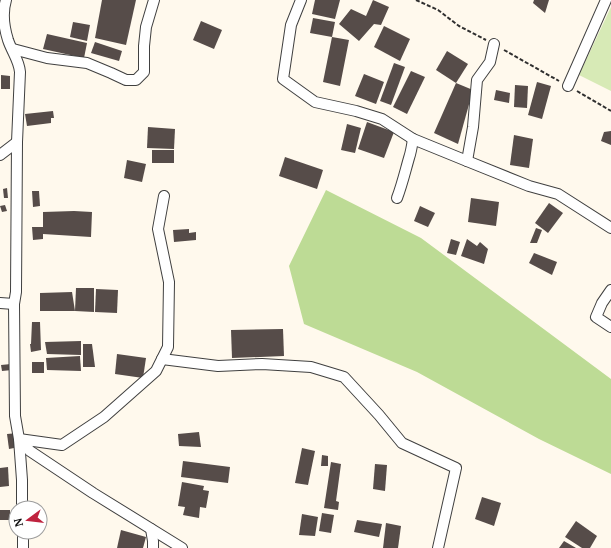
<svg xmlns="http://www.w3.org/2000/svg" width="611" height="548" font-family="'PT Serif',serif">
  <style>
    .green { fill: #d7eab6 }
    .forest { fill: #bddb95 }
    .building { fill: #564c49 }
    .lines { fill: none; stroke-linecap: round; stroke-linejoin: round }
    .street-casing { stroke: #404040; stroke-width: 12 }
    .path { stroke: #2f2f2f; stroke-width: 2; stroke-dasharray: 4 2; stroke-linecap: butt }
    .street { stroke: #fff; stroke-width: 10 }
  </style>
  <rect width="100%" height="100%" fill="#fff9ed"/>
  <!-- green -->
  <polygon class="green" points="611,7 611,91 579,75"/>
  <!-- forest -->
  <polygon class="forest" points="326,190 421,238 611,379 611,474 539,439 417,372 304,324 289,266"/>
  <!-- building -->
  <g class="building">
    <polygon points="102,0 136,0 126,45 95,38"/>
    <polygon points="315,0 340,0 335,19 312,14"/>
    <polygon points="373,0 389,7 381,25 374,24 359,41 339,24 351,9 366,16"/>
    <polygon points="534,0 549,0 545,13 533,3"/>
    <polygon points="313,18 335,22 332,37 349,40 340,86 323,82 332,37 310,33"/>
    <polygon points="201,21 222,30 214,49 193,40"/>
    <polygon points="73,22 90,25 87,41 70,37"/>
    <polygon points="384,26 410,39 400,61 374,47"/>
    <polygon points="47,34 87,43 84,58 43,49"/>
    <polygon points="95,42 122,51 119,61 91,53"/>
    <polygon points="447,51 468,64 456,83 436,70"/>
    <polygon points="394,63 405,67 391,105 380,101"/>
    <polygon points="411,71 425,77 407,114 393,107"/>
    <polygon points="364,74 384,82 376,104 355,96"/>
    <polygon points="1,75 10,76 10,89 1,89"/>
    <polygon points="537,82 551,86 542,119 528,115"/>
    <polygon points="456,83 473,90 458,144 434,133"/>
    <polygon points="515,85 528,86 527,108 514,107"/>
    <polygon points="496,90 510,93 509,103 494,100"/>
    <polygon points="53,111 54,118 51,118 51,123 27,126 25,114"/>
    <polygon points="367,122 394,132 384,158 358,149"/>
    <polygon points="347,124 361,128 355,153 341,150"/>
    <polygon points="148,127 175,129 174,149 147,148"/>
    <polygon points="611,131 611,145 601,141 604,132"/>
    <polygon points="514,135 533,139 529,168 510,165"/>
    <rect x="152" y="150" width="22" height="13"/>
    <polygon points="285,157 323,170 317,189 279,176"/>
    <polygon points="127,160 146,164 142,182 124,178"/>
    <polygon points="7,188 8,198 4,198 3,189"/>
    <polygon points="32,191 39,191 40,206 33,207"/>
    <polygon points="471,198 499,202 496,226 468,222"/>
    <polygon points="549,203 563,213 548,233 535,223"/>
    <polygon points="5,205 7,211 2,212 0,206"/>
    <polygon points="420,206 435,213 428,227 414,221"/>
    <polygon points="74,211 92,212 91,237 43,234 43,239 33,240 32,227 43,227 43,212"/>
    <polygon points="536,228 542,230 537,243 530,243"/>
    <polygon points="189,229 189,233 196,232 196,240 174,242 173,230"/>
    <polygon points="451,239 460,242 456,255 447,253"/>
    <polygon points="467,239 477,246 480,242 488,249 484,264 461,256"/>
    <polygon points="534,253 557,262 552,275 529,263"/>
    <polygon points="76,288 94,288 94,312 75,311"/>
    <polygon points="96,289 118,290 117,313 95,312"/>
    <polygon points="72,292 75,311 40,311 40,293"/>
    <polygon points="32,322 40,322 41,350 31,352 30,344 31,344"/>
    <polygon points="283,329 284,356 232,358 231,330"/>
    <polygon points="81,341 81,355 47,354 45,342"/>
    <polygon points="83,344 92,344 95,367 83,367"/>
    <polygon points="117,354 146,358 143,378 115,374"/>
    <polygon points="80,356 81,371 47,370 46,358"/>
    <rect x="32" y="362" width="12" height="11"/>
    <polygon points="11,364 12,370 2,371 1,365"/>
    <polygon points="199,432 201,447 179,446 178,434"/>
    <polygon points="18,433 19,447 9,449 7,434"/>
    <polygon points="302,448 315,451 308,485 295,483"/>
    <polygon points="322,455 328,456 328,466 321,466"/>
    <polygon points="183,461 230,467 228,483 181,477"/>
    <polygon points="331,462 341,464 336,501 339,502 338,510 324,508"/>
    <polygon points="375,464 387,465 385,491 373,489"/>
    <polygon points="8,467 9,486 0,487 0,468"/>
    <polygon points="182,482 204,486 203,490 209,491 206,508 200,507 199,518 183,515 185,507 178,506"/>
    <polygon points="482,497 501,503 494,526 475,519"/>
    <rect x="0" y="510" width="10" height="10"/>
    <polygon points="322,513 334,515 331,533 319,531"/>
    <polygon points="302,514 318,517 315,536 299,535"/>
    <polygon points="357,520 382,524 379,537 354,532"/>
    <polygon points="576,521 597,536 590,548 582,548 565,537"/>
    <polygon points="386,523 401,526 398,548 383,548"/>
    <polygon points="121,530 146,537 143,548 117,548"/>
    <polygon points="564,541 576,548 559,548"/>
  </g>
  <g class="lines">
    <defs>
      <g id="street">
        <path d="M6 0C2 13 4 27 8 40 12 52 19 60 20 72L17 142 16 292 14 304 15 416 19 439 30 451 93 493 182 548"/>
        <polyline points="301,0 291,25 283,79 315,102 356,111 382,119 413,139 467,161 473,127 477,80 490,62 494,44"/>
        <polyline points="13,49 47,58 87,63 111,73 126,80 136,80 144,72 144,46 146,27 154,0"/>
        <polyline points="568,86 606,0"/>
        <polyline points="0,155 17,142"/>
        <polyline points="467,161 529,186 558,194 611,228"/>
        <path d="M397 198C402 185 405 172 409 158 411 152 412 146 413 139"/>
        <polyline points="611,290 602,303 596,317 611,327"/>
        <polyline points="0,303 14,304"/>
        <polyline points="162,359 218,366 262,364 311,367 344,377 379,415 402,443 456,468 438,548"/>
        <polyline points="22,508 22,480 19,439 62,445 104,417 156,371 168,347 169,282 158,229 164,196"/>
        <polyline points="151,529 153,541 153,548"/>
        <polyline points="23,532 23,548"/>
      </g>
    </defs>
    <!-- street casing -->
    <use href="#street" class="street-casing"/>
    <!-- path -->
    <g class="path">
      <polyline points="416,0 438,10 459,26 486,40"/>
      <polyline points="504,50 559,81"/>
      <polyline points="577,91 611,111"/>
    </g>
    <!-- street -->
    <use href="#street" class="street"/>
  </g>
  <!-- north arrow -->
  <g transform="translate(28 520) rotate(255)"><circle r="19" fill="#ffffff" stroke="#9e9e9e"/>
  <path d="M0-3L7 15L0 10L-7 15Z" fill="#bf223e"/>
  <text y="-6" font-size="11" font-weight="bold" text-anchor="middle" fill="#0d0d0d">N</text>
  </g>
</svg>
